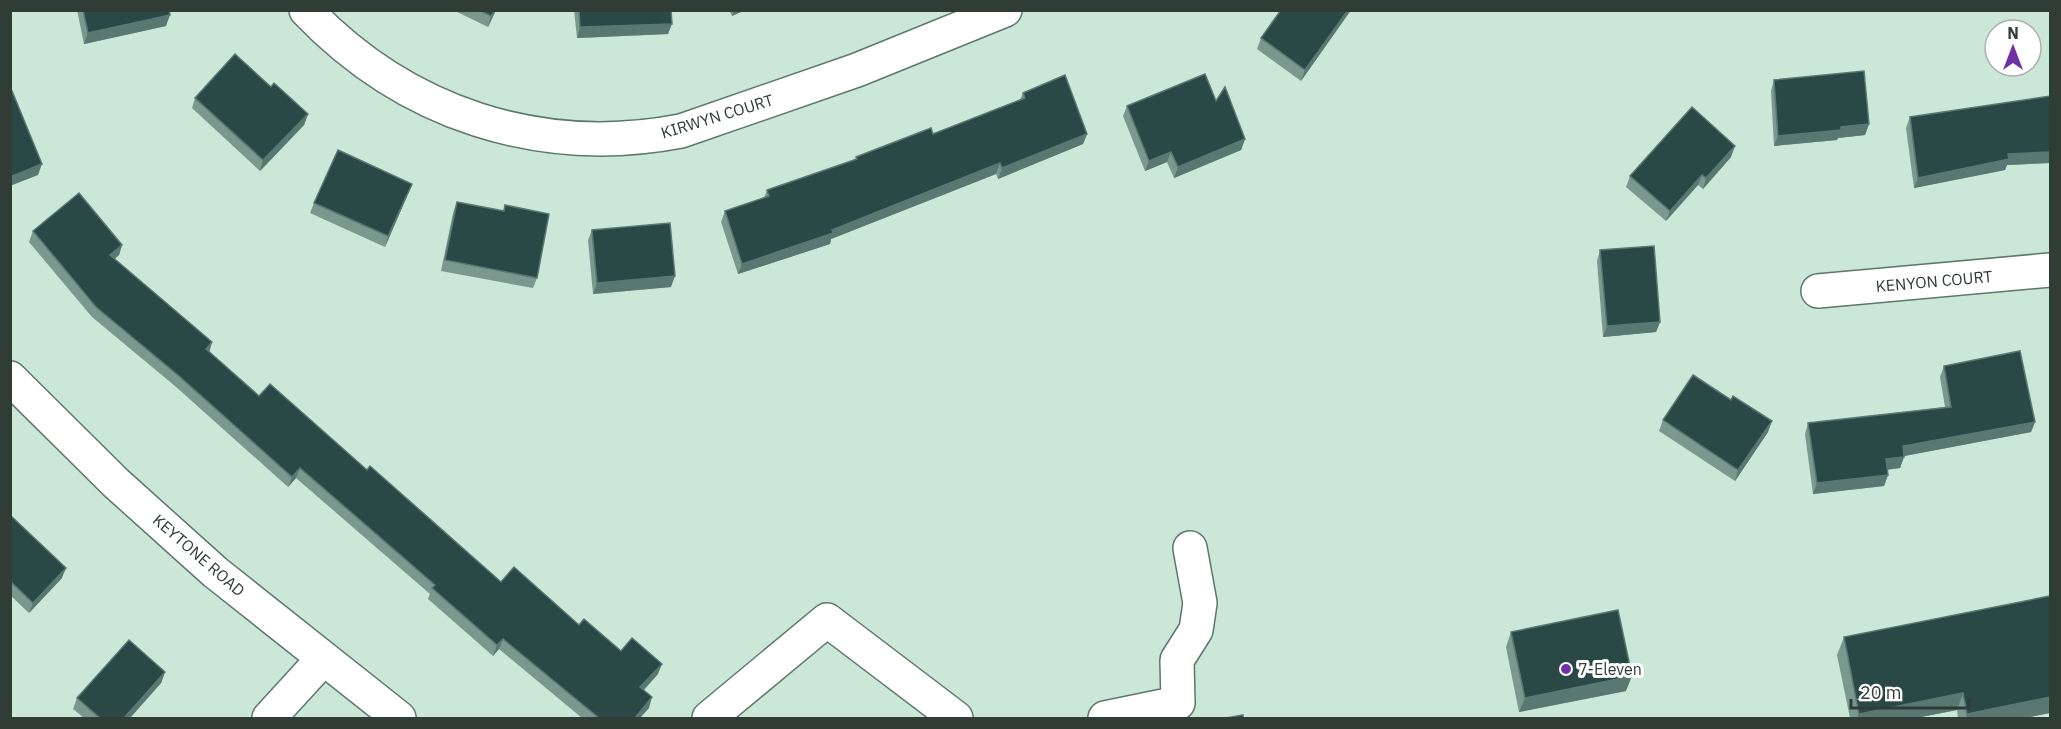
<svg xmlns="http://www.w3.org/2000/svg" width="2061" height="729" font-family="'IBM Plex Sans',sans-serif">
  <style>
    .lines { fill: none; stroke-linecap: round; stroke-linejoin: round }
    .minor-casing { stroke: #5d786a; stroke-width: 36 }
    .minor { stroke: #fff; stroke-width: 33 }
    .wall { fill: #7a988e }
    .shaded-wall { fill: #597872 }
    .building { fill: #294846; stroke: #597872; stroke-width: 1.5 }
    .poi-dot { fill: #7031a7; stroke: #fff; stroke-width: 2 }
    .labels { text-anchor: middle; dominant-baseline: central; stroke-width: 6; stroke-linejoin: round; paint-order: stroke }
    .street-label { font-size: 16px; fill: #303c36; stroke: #fff }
    .poi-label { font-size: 16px; fill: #303c36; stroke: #fff; text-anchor: start }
  </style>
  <rect width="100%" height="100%" fill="#cae7d7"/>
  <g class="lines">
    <defs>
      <g id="minor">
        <path d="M306 10C405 114 540 158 681 131L857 70 1005 10"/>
        <polyline points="1818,291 2050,270"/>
        <polyline points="10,378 116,483 215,572 399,718"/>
        <polyline points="269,718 323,659"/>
        <polyline points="709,718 827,620 956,718"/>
        <polyline points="1105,718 1178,703 1177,660 1196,630 1200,603 1190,548"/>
      </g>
    </defs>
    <!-- minor casing -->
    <use href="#minor" class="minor-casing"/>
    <!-- minor -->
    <use href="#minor" class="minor"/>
  </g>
  <!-- wall -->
  <g class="wall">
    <polygon points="77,10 169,10 166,26 84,44"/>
    <polygon points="453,10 496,10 488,27"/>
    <polygon points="574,10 671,10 668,34 577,38"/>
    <polygon points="729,10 745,10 732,16"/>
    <polygon points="1351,10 1301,81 1257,49 1261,38"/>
    <polygon points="1774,80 1869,124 1865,135 1838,138 1837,140 1774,146 1771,91"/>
    <polygon points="271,87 308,114 304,125 260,171 192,108 195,98"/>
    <polygon points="1023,93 1087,134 1083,144 998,179 996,174 831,239 830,244 738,274 721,222 725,211 764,198 767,190 855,160 856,157 933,134 1020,100"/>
    <polygon points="2050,96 2050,163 2007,165 2005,170 1914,188 1906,128 1910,117"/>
    <polygon points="1216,101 1245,139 1241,150 1174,178 1167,162 1145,171 1123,116 1127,106"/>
    <polygon points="1731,157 1703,189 1698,185 1666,221 1626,187 1630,176"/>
    <polygon points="412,184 385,247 310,213 314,203"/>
    <polygon points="457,202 503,211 505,205 537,278 533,288 441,271 453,213"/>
    <polygon points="592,230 671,287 593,294 588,240"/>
    <polygon points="33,231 122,245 119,255 115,259 212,342 209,352 259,396 367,470 501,582 579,625 658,674 644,690 649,708 640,718 582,718 499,649 493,656 428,599 430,594 296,478 288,487 175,386 92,317 29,242"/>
    <polygon points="1600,250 1660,322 1656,332 1603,337 1597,261"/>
    <polygon points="1944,366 2035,422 2031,432 1904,456 1900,468 1887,470 1888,475 1884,486 1813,494 1805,434 1808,423 1945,407 1940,377"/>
    <polygon points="1663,420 1768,432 1735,481 1659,431"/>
    <polygon points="10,515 62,578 29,613 10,595"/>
    <polygon points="2050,596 2050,713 2025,718 1958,718 1957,710 1916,718 1850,718 1837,655 1844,637"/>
    <polygon points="1511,632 1626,691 1519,712 1506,647"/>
    <polygon points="165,672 161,683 130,718 84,718 73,709 77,698"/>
  </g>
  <!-- shaded-wall -->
  <g class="shaded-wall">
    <polygon points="495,10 496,10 488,27 491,16"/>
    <polygon points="734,10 745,10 732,16"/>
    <polygon points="1348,10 1351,10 1301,81 1305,70"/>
    <polygon points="170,15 166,26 84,44 88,33"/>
    <polygon points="672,24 668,34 577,38 580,27"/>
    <polygon points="308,114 304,125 260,171 263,160"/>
    <polygon points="1869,124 1865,135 1838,138 1837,140 1774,146 1778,136"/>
    <polygon points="1087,134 1083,144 998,179 1002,168"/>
    <polygon points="1245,139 1241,150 1174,178 1178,167"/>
    <polygon points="1735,146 1731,157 1703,189 1706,178"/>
    <polygon points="1171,152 1167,162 1145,171 1149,161"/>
    <polygon points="2050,152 2050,163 2007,165 2005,170 1914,188 1918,178 2008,154"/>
    <polygon points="1000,163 996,174 831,239 830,244 738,274 742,264 832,230"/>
    <polygon points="42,164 38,175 10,186 10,177"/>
    <polygon points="1702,175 1698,185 1666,221 1670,211"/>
    <polygon points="412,184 408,194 385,247 388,236"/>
    <polygon points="122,245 119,255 106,265 110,255"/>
    <polygon points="675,276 671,287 593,294 597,283"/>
    <polygon points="1660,322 1656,332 1603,337 1607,326"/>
    <polygon points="212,342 209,353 206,349"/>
    <polygon points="1772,421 1768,432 1735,481 1738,470"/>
    <polygon points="2035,422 2031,432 1899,457 1903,446"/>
    <polygon points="1904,457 1900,468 1882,470 1886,459"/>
    <polygon points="300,468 296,478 288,487 292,477"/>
    <polygon points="1888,475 1884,486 1813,494 1817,483"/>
    <polygon points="66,568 62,578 29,613 33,603"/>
    <polygon points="503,639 499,649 493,656 497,645"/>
    <polygon points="662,664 658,674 636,698 640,687"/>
    <polygon points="165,672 161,683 130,718 124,718"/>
    <polygon points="1632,676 1626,691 1519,712 1525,698"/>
    <polygon points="1963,693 1957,710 1916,718 1858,718 1859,714"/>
    <polygon points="652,697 649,708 640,718 635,718"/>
    <polygon points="2050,697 2050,713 2025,718 1966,718 1967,714"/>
  </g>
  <!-- building -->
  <g class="building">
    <polygon points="83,10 169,10 170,15 88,33"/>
    <polygon points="479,10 495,10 491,16"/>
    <polygon points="579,10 671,10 672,24 580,27"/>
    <polygon points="1281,10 1348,10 1305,70 1261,38"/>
    <polygon points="235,54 271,87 274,83 308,114 263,160 195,98"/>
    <polygon points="1864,71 1869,124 1841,127 1841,130 1778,136 1774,80"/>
    <polygon points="1205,74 1216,101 1225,87 1245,139 1178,167 1171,152 1149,161 1127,106"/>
    <polygon points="1065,75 1087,134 1002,168 1000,163 832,230 833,233 742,264 725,211 769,196 767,190 857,159 856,157 931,128 933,134 1025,98 1023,93"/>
    <polygon points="10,91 12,91 42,164 10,177"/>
    <polygon points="2050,96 2050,152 2008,154 2009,159 1918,178 1910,117"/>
    <polygon points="1692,107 1735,146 1706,178 1702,175 1670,211 1630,176"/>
    <polygon points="338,150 412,184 388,236 314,203"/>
    <polygon points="79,193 122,245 110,255 212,342 206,349 259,396 270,384 367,470 370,466 501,582 514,567 579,625 584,619 621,651 632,638 662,664 640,687 652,697 635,718 599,718 503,639 497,645 432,588 435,585 300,468 292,477 179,376 96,307 33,231"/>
    <polygon points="457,202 504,211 505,205 549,214 537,278 445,260"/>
    <polygon points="670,223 675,276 597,283 592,230"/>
    <polygon points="1654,246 1660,322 1607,326 1600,250"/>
    <polygon points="2020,351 2035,422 1903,446 1904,457 1886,459 1888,475 1817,483 1808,423 1951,407 1944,366"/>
    <polygon points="1693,375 1731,400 1733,396 1772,421 1738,470 1663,420"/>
    <polygon points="10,515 66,568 33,603 10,581"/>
    <polygon points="2050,596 2050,697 1967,714 1963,693 1859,714 1844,637"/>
    <polygon points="1618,610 1632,676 1525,698 1511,632"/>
    <polygon points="129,640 165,672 124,718 100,718 77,698"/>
    <polygon points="1243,715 1243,718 1226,718"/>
  </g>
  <!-- markers -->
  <circle class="poi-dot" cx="1566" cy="669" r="6"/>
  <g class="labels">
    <!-- street labels -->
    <g class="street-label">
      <text transform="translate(717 116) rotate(-17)">KIRWYN COURT</text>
      <text transform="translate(1934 281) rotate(-5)">KENYON COURT</text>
      <text transform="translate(199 555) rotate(41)">KEYTONE ROAD</text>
    </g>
    <!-- poi labels -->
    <g class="poi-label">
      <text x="1578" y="669">7-Eleven</text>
    </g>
  </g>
  <!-- border -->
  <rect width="2061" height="729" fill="none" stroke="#303c36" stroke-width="24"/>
  <!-- north arrow -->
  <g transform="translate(2013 48)"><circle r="28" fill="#ffffff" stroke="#acb1af" stroke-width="1.5"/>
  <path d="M0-4.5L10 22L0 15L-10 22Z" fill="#7031a7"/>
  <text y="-9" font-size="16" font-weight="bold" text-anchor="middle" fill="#303c36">N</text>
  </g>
  <!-- scale -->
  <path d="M1851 699v9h118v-9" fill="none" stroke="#303c36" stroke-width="3"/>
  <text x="1860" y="699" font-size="18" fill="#303c36" stroke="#ffffff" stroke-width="4.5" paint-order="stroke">20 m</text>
</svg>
